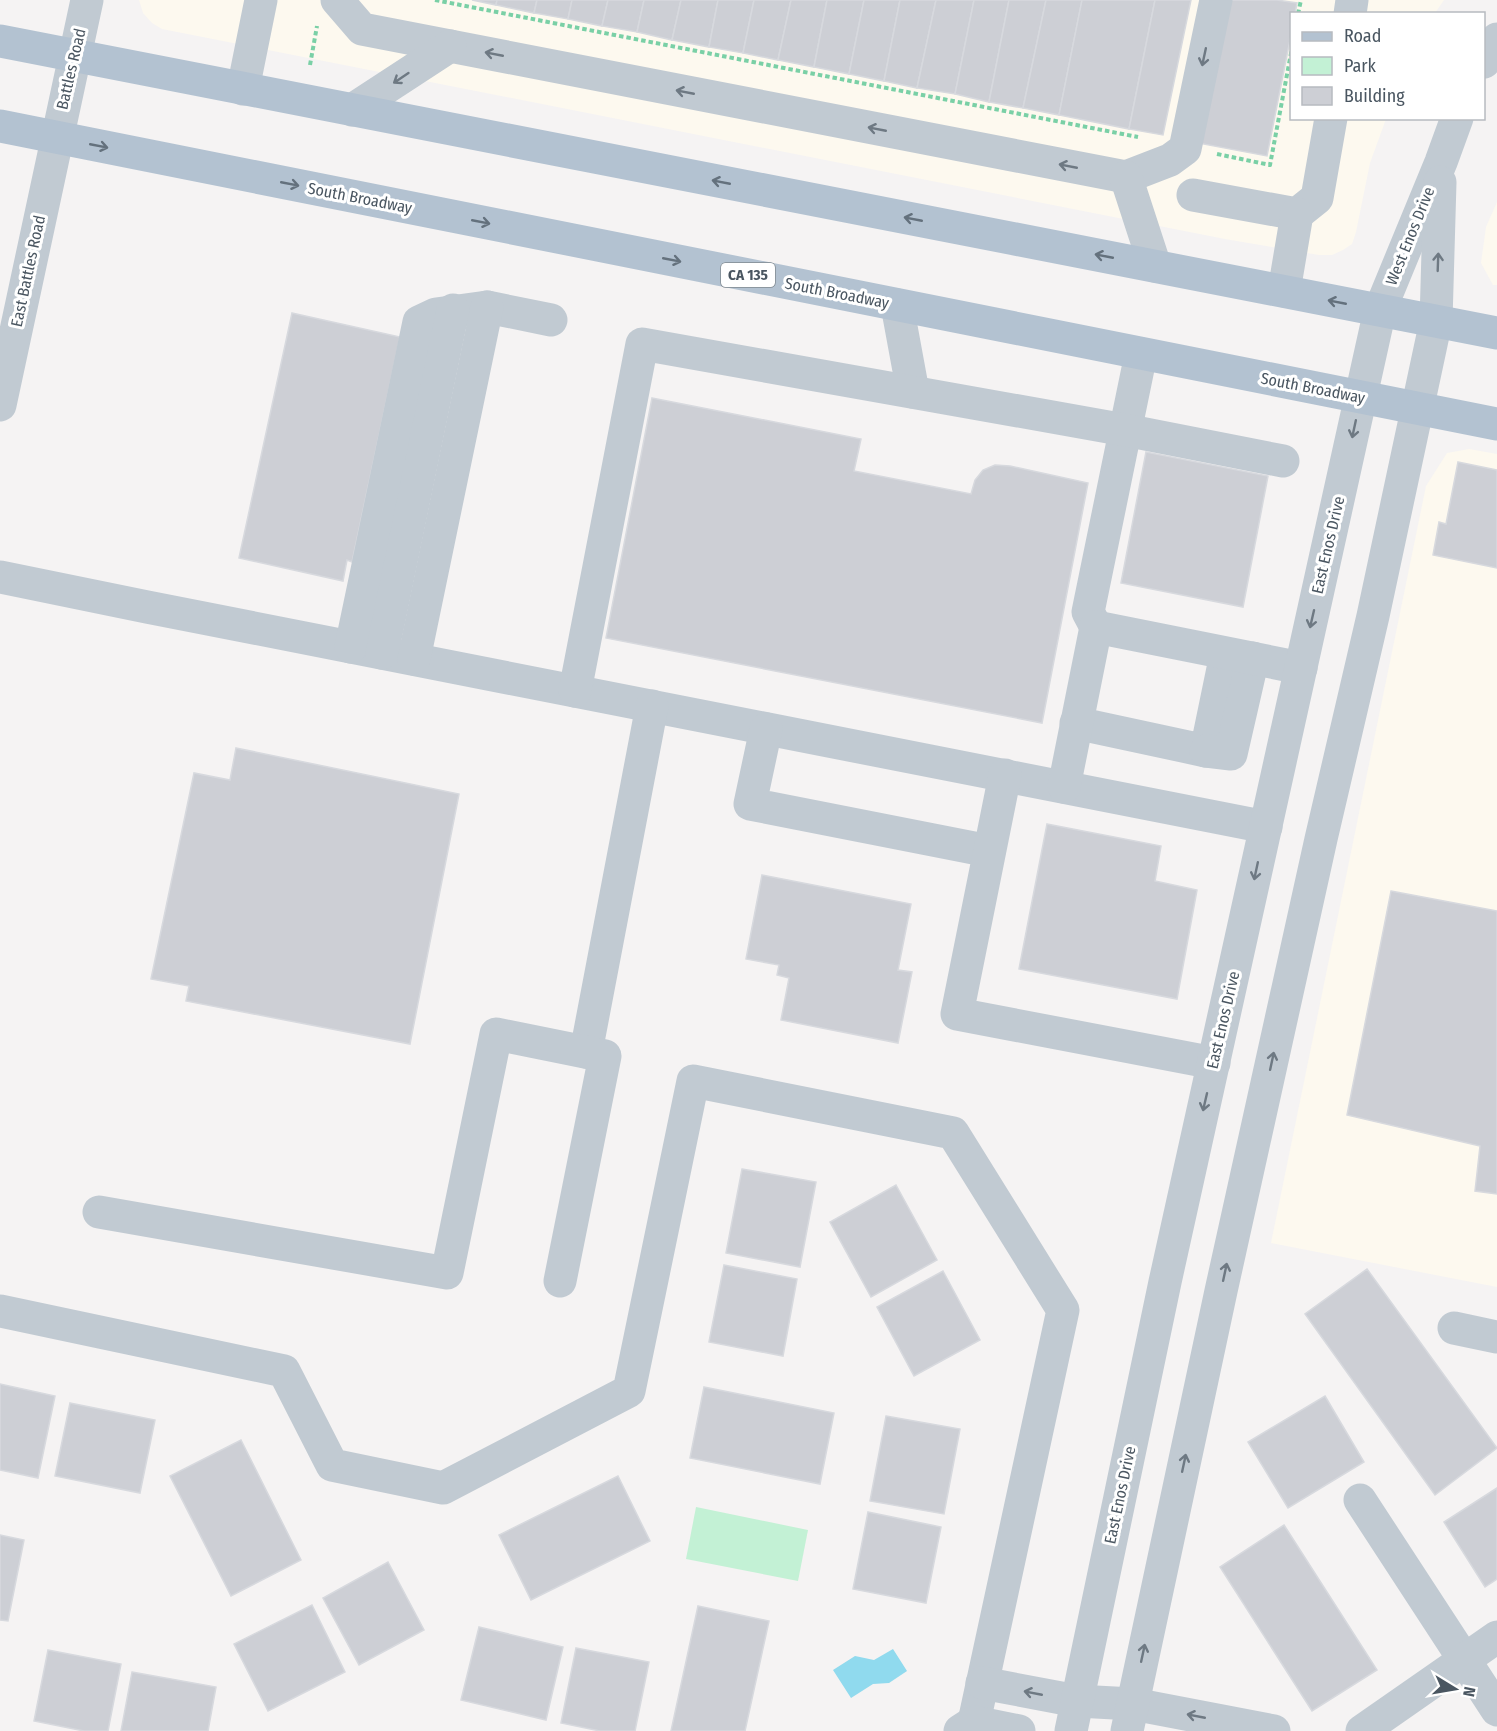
<svg xmlns="http://www.w3.org/2000/svg" width="1497" height="1731" font-family="'Fira Sans Condensed',sans-serif">
  <style>
    .commercial { fill: #fdf9ef }
    .green { fill: #c3f1d5 }
    .water { fill: #90daee }
    .building { fill: #cdcfd5; stroke: #d7d9de; stroke-width: 1.5 }
    .lines { fill: none; stroke-linecap: round; stroke-linejoin: round }
    .path { stroke: #7ad0a6; stroke-width: 4; stroke-dasharray: 4.5 3; stroke-linecap: butt }
    .minor { stroke: #c1cad2; stroke-width: 33 }
    .major { stroke: #b3c2d1; stroke-width: 33 }
    .oneway { stroke: #6e7983 }
    .oneway2 { stroke: #64717d }
    .labels { text-anchor: middle; dominant-baseline: central; stroke-width: 6; stroke-linejoin: round; paint-order: stroke }
    .shield { fill: #fff; stroke: #808990; stroke-width: 1.5 }
    .shield-label { font-size: 15px; font-weight: bold; fill: #4a5661 }
    .street-label { font-size: 16px; fill: #4a5661; stroke: #fff }
  </style>
  <rect width="100%" height="100%" fill="#f5f3f3"/>
  <!-- commercial -->
  <g class="commercial">
    <polygon points="139,0 1444,0 1435,13 1292,14 1292,118 1386,119 1370,163 1356,232 1352,244 1343,250 1332,255 1319,255 1225,239 162,29 152,23 143,13"/>
    <polygon points="1497,202 1497,285 1493,285 1481,263 1486,227"/>
    <polygon points="1469,449 1497,454 1497,1287 1271,1243 1426,486 1447,453"/>
  </g>
  <!-- green -->
  <polygon class="green" points="696,1507 808,1530 798,1581 686,1559"/>
  <!-- water -->
  <polygon class="water" points="893,1649 907,1671 889,1683 873,1684 851,1698 833,1670 855,1656 874,1660"/>
  <!-- building -->
  <g class="building">
    <polygon points="472,0 497,0 496,5"/>
    <polygon points="497,0 537,0 534,13 496,5"/>
    <polygon points="537,0 572,0 568,19 534,13"/>
    <polygon points="572,0 608,0 602,26 568,19"/>
    <polygon points="608,0 644,0 637,32 602,26"/>
    <polygon points="644,0 681,0 672,40 637,32"/>
    <polygon points="681,0 718,0 709,47 672,40"/>
    <polygon points="718,0 754,0 743,53 709,47"/>
    <polygon points="754,0 791,0 778,60 743,53"/>
    <polygon points="791,0 827,0 814,67 778,60"/>
    <polygon points="827,0 864,0 849,74 814,67"/>
    <polygon points="864,0 900,0 884,81 849,74"/>
    <polygon points="900,0 936,0 917,88 884,81"/>
    <polygon points="936,0 974,0 955,94 917,88"/>
    <polygon points="974,0 1009,0 989,102 955,94"/>
    <polygon points="1009,0 1046,0 1023,108 989,102"/>
    <polygon points="1046,0 1082,0 1059,115 1023,108"/>
    <polygon points="1082,0 1155,0 1129,129 1059,115"/>
    <polygon points="1155,0 1191,0 1163,135 1129,129"/>
    <polygon points="1226,0 1277,0 1297,3 1295,14 1292,14 1292,30 1267,156 1198,143"/>
    <polygon points="292,313 400,337 352,562 347,560 343,581 239,558"/>
    <polygon points="652,398 861,439 854,471 971,494 975,480 983,470 995,465 1010,466 1088,483 1042,723 606,638"/>
    <polygon points="1146,452 1268,476 1243,607 1121,583"/>
    <polygon points="1458,462 1497,470 1497,568 1433,555 1439,522 1446,524"/>
    <polygon points="236,748 459,794 410,1044 186,1001 189,986 151,979 194,773 230,780"/>
    <polygon points="1047,824 1161,846 1155,881 1197,890 1177,999 1019,969"/>
    <polygon points="762,875 911,904 898,970 912,972 898,1043 781,1020 789,978 777,975 779,965 746,959"/>
    <polygon points="1391,891 1497,911 1497,1194 1475,1191 1480,1146 1347,1115"/>
    <polygon points="742,1169 816,1182 800,1267 726,1253"/>
    <polygon points="896,1185 937,1260 871,1297 830,1222"/>
    <polygon points="724,1265 797,1279 783,1356 709,1342"/>
    <polygon points="1367,1269 1497,1448 1435,1495 1305,1314"/>
    <polygon points="943,1271 980,1340 914,1376 877,1307"/>
    <polygon points="0,1384 55,1396 38,1478 0,1470"/>
    <polygon points="704,1387 834,1413 820,1484 690,1458"/>
    <polygon points="1325,1396 1364,1462 1288,1508 1248,1442"/>
    <polygon points="70,1403 155,1420 140,1493 55,1476"/>
    <polygon points="886,1416 960,1429 944,1514 870,1501"/>
    <polygon points="241,1440 301,1560 231,1596 170,1476"/>
    <polygon points="618,1476 650,1541 531,1600 499,1535"/>
    <polygon points="1497,1488 1497,1579 1485,1587 1444,1522"/>
    <polygon points="868,1512 941,1527 926,1603 853,1589"/>
    <polygon points="1284,1525 1377,1670 1312,1711 1220,1567"/>
    <polygon points="0,1535 24,1540 8,1621 0,1620"/>
    <polygon points="388,1562 424,1630 359,1665 323,1598"/>
    <polygon points="312,1605 345,1672 268,1711 234,1644"/>
    <polygon points="698,1606 769,1621 745,1731 671,1731"/>
    <polygon points="479,1627 563,1647 546,1720 461,1700"/>
    <polygon points="576,1648 649,1662 635,1731 600,1731 561,1723"/>
    <polygon points="48,1650 121,1664 108,1731 84,1731 34,1721"/>
    <polygon points="132,1672 216,1687 208,1731 121,1731"/>
  </g>
  <g class="lines">
    <!-- path -->
    <g class="path">
      <polyline points="435,0 1138,137"/>
      <polyline points="1298,14 1301,0"/>
      <polyline points="310,65 317,26"/>
      <polyline points="1217,154 1270,165 1292,48"/>
    </g>
    <!-- minor -->
    <g class="minor">
      <polyline points="337,0 362,29 1126,177 1170,160 1185,149 1216,0"/>
      <polyline points="1350,14 1352,0"/>
      <polyline points="1484,62 1497,39"/>
      <polyline points="243,89 261,0"/>
      <polyline points="352,110 450,46"/>
      <polyline points="1126,177 1155,266"/>
      <polyline points="1193,195 1297,214 1317,198 1331,118"/>
      <polyline points="1284,291 1297,214"/>
      <polyline points="897,305 913,392"/>
      <polyline points="0,405 87,0"/>
      <polyline points="0,577 147,607 1266,827"/>
      <polyline points="1096,627 1088,612 1141,354"/>
      <polyline points="351,647 419,322 436,314 487,307 551,320"/>
      <polyline points="382,653 453,310"/>
      <polyline points="414,659 487,307"/>
      <polyline points="575,691 642,344 1125,430 1283,461"/>
      <polyline points="1076,723 1206,751 1226,654"/>
      <polyline points="766,729 750,804 989,851"/>
      <polyline points="1206,751 1231,754 1253,658"/>
      <polyline points="1005,775 957,1014 1214,1063"/>
      <polyline points="1064,787 1096,627 1301,668"/>
      <polyline points="586,1052 652,706"/>
      <polyline points="99,1212 447,1273 496,1034 605,1056 560,1281"/>
      <polyline points="0,1311 284,1371 332,1465 443,1488 629,1391 693,1081 953,1133 1063,1310 974,1722"/>
      <polyline points="1454,1328 1497,1337"/>
      <polyline points="1360,1500 1497,1710"/>
      <polyline points="982,1683 1077,1701 1133,1704 1274,1731"/>
      <polyline points="960,1731 974,1722 1019,1731"/>
      <polyline points="1071,1731 1165,1282 1380,310 1441,162 1457,118"/>
      <polyline points="1127,1731 1221,1291 1321,839 1373,616 1436,321 1440,182"/>
      <polyline points="1362,1731 1497,1637"/>
    </g>
    <!-- major -->
    <g class="major">
      <polyline points="0,41 1497,333"/>
      <polyline points="0,126 1497,424"/>
    </g>
  </g>
  <!-- one-way arrows -->
  <defs><path id="oneway-shaft" d="M-6 0H5M1.5-3L5.5 0L1.5 3" fill="none" stroke-width="1.6" stroke-linecap="round" stroke-linejoin="round" transform="scale(1.5)"/></defs>
  <g class="oneway">
    <use href="#oneway-shaft" transform="translate(494 54) rotate(-169)"/>
    <use href="#oneway-shaft" transform="translate(1204 57) rotate(102)"/>
    <use href="#oneway-shaft" transform="translate(401 78) rotate(146)"/>
    <use href="#oneway-shaft" transform="translate(685 92) rotate(-169)"/>
    <use href="#oneway-shaft" transform="translate(877 129) rotate(-169)"/>
    <use href="#oneway-shaft" transform="translate(1068 166) rotate(-169)"/>
    <use href="#oneway-shaft" transform="translate(1438 262) rotate(-88)"/>
    <use href="#oneway-shaft" transform="translate(1354 429) rotate(102)"/>
    <use href="#oneway-shaft" transform="translate(1312 619) rotate(103)"/>
    <use href="#oneway-shaft" transform="translate(1256 871) rotate(102)"/>
    <use href="#oneway-shaft" transform="translate(1272 1061) rotate(-78)"/>
    <use href="#oneway-shaft" transform="translate(1205 1102) rotate(103)"/>
    <use href="#oneway-shaft" transform="translate(1225 1272) rotate(-78)"/>
    <use href="#oneway-shaft" transform="translate(1184 1463) rotate(-78)"/>
    <use href="#oneway-shaft" transform="translate(1143 1653) rotate(-78)"/>
    <use href="#oneway-shaft" transform="translate(1033 1693) rotate(-169)"/>
    <use href="#oneway-shaft" transform="translate(1196 1716) rotate(-169)"/>
  </g>
  <g class="oneway2">
    <use href="#oneway-shaft" transform="translate(99 146) rotate(11)"/>
    <use href="#oneway-shaft" transform="translate(721 182) rotate(-169)"/>
    <use href="#oneway-shaft" transform="translate(290 184) rotate(11)"/>
    <use href="#oneway-shaft" transform="translate(913 219) rotate(-169)"/>
    <use href="#oneway-shaft" transform="translate(481 222) rotate(11)"/>
    <use href="#oneway-shaft" transform="translate(1104 256) rotate(-169)"/>
    <use href="#oneway-shaft" transform="translate(672 260) rotate(11)"/>
    <use href="#oneway-shaft" transform="translate(1337 302) rotate(-169)"/>
  </g>
  <g class="labels">
    <!-- shield labels -->
    <rect class="shield" x="721" y="263" width="54" height="24" rx="4.5"/>
    <g class="shield-label">
      <text x="748" y="275">CA 135</text>
    </g>
    <!-- street labels -->
    <g class="street-label">
      <text transform="translate(71 69) rotate(-77)">Battles Road</text>
      <text transform="translate(360 198) rotate(11)">South Broadway</text>
      <text transform="translate(1410 236) rotate(-68)">West Enos Drive</text>
      <text transform="translate(28 271) rotate(-78)">East Battles Road</text>
      <text transform="translate(837 293) rotate(11)">South Broadway</text>
      <text transform="translate(1313 388) rotate(11)">South Broadway</text>
      <text transform="translate(1328 545) rotate(-77)">East Enos Drive</text>
      <text transform="translate(1223 1020) rotate(-77)">East Enos Drive</text>
      <text transform="translate(1120 1495) rotate(-78)">East Enos Drive</text>
    </g>
  </g>
  <!-- legend -->
  <rect x="1290" y="12" width="195" height="108" fill="#ffffff" stroke="#b7bbc0" stroke-width="1.5"/>
  <rect x="1302" y="32" width="30" height="9" fill="#b3c2d1" stroke="#b7bbc0" stroke-width="1.5"/>
  <text x="1344" y="42" font-size="18" fill="#4a5661">Road</text>
  <rect x="1302" y="57" width="30" height="18" fill="#c3f1d5" stroke="#b7bbc0" stroke-width="1.5"/>
  <text x="1344" y="72" font-size="18" fill="#4a5661">Park</text>
  <rect x="1302" y="87" width="30" height="18" fill="#cdcfd5" stroke="#b7bbc0" stroke-width="1.5"/>
  <text x="1344" y="102" font-size="18" fill="#4a5661">Building</text>
  <!-- north arrow -->
  <g transform="translate(1455 1689) rotate(101)" stroke="#ffffff" stroke-width="4.5" paint-order="stroke">
  <path d="M0-4.5L10 22L0 15L-10 22Z" fill="#4a5661"/>
  <text y="-9" font-size="16" font-weight="bold" text-anchor="middle" fill="#4a5661">N</text>
  </g>
</svg>
